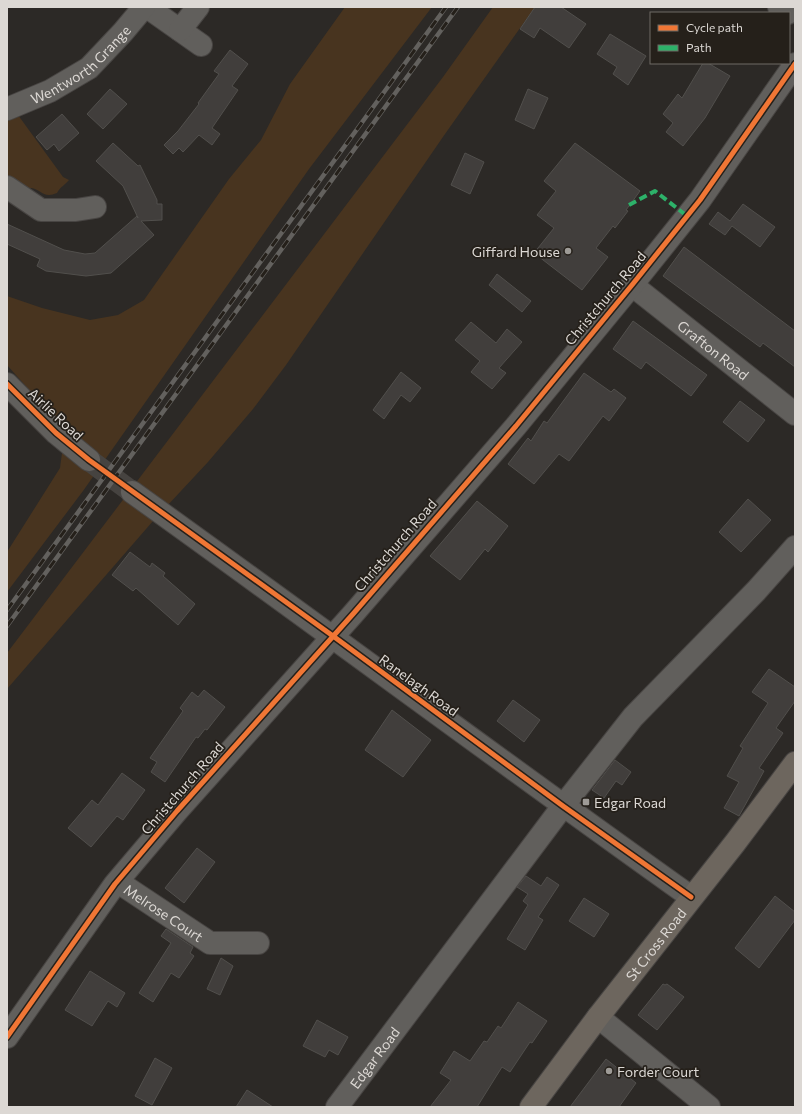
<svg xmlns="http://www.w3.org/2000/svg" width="802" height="1114" font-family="Commissioner,sans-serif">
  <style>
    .green { fill: #48341f }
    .building { fill: #413e3c; stroke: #514f4c }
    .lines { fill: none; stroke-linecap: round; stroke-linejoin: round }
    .minor-tunnel { stroke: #464340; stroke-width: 22; stroke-dasharray: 22 11; stroke-linecap: butt }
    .minor-casing { stroke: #484543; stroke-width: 24 }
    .major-casing { stroke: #484543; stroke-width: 24 }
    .minor { stroke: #615f5c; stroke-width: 22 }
    .major { stroke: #6d665e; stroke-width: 22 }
    .rail-casing { stroke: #63615e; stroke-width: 4.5 }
    .rail { stroke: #25201a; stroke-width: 3; stroke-dasharray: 9; stroke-linecap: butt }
    .quiet { stroke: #2db169; stroke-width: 4; stroke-dasharray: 8 4; stroke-linecap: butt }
    .cycleway-casing { stroke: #25201a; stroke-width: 8 }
    .cycleway { stroke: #f07635; stroke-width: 5 }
    .poi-dot { fill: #9e9b97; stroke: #25201a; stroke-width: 1.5 }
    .labels { text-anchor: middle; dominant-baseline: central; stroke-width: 3.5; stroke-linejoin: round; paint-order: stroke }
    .street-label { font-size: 14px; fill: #dcd8d4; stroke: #25201a }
    .poi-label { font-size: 14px; fill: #dcd8d4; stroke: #25201a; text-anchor: start }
  </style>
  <rect width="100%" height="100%" fill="#2c2926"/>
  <!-- green -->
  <g class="green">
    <polygon points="345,7 432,7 309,169 83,491 7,592 7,552 60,468 65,430 7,365 7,296 42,308 90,320 118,315 144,300 229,179 261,140 290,84"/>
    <polygon points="493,7 535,7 445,134 286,365 253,409 208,462 153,521 7,689 7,653 443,77"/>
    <path d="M18 115 63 177 69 180C65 185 60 187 57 193 43 199 41 189 31 188 27 188 25 190 21 188 16 186 11 180 7 176V120Z"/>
  </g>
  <!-- building -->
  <g class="building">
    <polygon points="535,7 561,7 586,24 569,48 540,28 534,38 520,29"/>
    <polygon points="610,34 646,56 628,85 613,74 617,67 597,54"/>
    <polygon points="230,50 248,64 232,86 238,90 212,128 220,134 212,145 199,135 183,152 179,148 173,154 164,145 178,131 199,104 198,103 219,74 214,71"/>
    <polygon points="703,63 708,63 730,76 705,118 683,146 666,132 673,123 663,114 678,94 682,98"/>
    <polygon points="110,89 127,104 103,129 87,114"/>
    <polygon points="528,89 548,98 534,129 515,120"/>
    <polygon points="62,114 79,133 59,151 54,144 47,150 36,137"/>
    <polygon points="113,143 138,166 140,165 157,200 157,204 162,204 162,220 141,221 154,235 111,273 86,276 46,271 37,266 40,259 7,244 7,224 64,250 85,254 95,253 137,216 138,218 123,186 96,161"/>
    <polygon points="575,143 640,191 626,210 628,211 615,228 613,226 596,248 608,257 582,290 534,253 554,228 537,215 556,191 544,181"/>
    <polygon points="465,153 484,162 470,194 451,185"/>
    <polygon points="743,204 775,227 760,247 732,226 725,235 709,224 718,212 730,221"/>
    <polygon points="684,247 795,331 795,367 763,343 760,347 663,276"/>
    <polygon points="497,274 531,301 522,312 489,285"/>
    <polygon points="633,321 707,375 691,396 646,362 641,369 613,349"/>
    <polygon points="471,322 496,343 507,329 522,342 499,368 506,373 492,389 471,372 480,361 455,340"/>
    <polygon points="401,372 421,388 410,402 401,395 384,419 373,410"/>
    <polygon points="584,373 611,392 614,389 626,398 609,421 603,416 569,461 559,454 534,484 508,464 528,438 531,441 544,421 547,423"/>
    <polygon points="740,401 765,420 748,442 723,422"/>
    <polygon points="748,499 771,520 741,552 719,532"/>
    <polygon points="477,501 508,526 488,552 485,549 460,580 430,556"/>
    <polygon points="130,552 150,567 152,563 165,573 163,576 195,604 178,625 136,588 133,591 112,575"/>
    <polygon points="769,669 795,687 795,701 776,728 783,733 759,768 764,771 739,816 724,808 739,782 727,776 743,748 740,746 768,703 752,692"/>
    <polygon points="204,690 225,707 207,730 205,729 198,738 196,737 165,782 151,772 157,762 150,758 183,711 180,708 192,692 198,697"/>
    <polygon points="513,700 540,720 524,742 497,721"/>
    <polygon points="392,710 431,740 403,777 365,750"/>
    <polygon points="615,760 631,772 622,785 616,781 604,798 592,790"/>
    <polygon points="122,773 145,790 123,820 117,816 91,847 68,828 92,800 98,805"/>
    <polygon points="197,848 215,862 184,903 165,888"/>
    <polygon points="526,876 541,886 547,877 559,885 538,917 543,920 525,950 507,939 528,905 523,901 528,894 517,887"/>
    <polygon points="775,896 795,912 795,920 759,968 735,948"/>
    <polygon points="584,898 609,914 594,937 569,921"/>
    <polygon points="166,929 193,947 190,953 194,956 179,978 171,973 153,1002 139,993 171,943 161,936"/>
    <polygon points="221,958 233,966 220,995 207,989"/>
    <polygon points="90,971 125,993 117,1007 108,1001 92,1026 65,1010"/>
    <polygon points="663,984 665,985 667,984 684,997 657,1030 638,1015"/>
    <polygon points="518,1002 547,1021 532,1043 530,1042 510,1072 502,1067 477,1107 430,1107 451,1080 440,1073 454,1051 470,1061 484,1041 487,1042 498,1026 501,1028"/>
    <polygon points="317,1020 348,1037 338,1055 329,1050 325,1057 303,1046"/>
    <polygon points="155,1058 172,1068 152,1105 135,1096"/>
    <polygon points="606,1059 636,1083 619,1107 570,1107"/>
    <polygon points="247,1090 273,1107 236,1107"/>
  </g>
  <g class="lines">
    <!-- minor-tunnel -->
    <polyline class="minor-tunnel" points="89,460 132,492"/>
    <defs>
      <g id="minor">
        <polyline points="147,7 201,45"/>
        <polyline points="779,7 788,13"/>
        <polyline points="180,30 198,7"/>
        <path id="s1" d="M7 109 50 91 89 68 123 32 144 7"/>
        <polyline points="7,187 41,210 76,210 95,207"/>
        <path id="s2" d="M632 285 795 414"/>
        <polyline points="7,384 56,433 89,460"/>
        <path d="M132 492C319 626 504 764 691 897"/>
        <path id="s3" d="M118 882 210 943H258"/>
        <polyline points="598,1017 709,1107"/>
        <polyline points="7,1037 115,884 177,811 353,614 516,426 632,285 700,200 795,64"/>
        <path id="s4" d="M337 1107 563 806 633 717 756 591 795 547"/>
      </g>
      <g id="major">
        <path id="s5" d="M531 1107 598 1017 735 843 795 763"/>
      </g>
    </defs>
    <!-- minor casing -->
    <use href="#minor" class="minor-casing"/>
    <!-- major casing -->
    <use href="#major" class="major-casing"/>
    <!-- minor -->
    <use href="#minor" class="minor"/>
    <!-- major -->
    <use href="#major" class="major"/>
    <defs>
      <g id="rail">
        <polyline points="7,610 446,7"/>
        <polyline points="7,626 458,7"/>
      </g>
    </defs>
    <!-- rail casing -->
    <use href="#rail" class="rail-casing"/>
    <!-- rail -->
    <use href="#rail" class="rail"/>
    <!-- quiet -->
    <polyline class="quiet" points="629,205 655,191 687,216"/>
    <defs>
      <g id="cycleway">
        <polyline points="7,384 56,433 89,460 333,636 563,806 691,897"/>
        <polyline points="7,1037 115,884 177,811 353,614 516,426 632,285 700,200 795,64"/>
      </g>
    </defs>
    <!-- cycleway casing -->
    <use href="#cycleway" class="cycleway-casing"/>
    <!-- cycleway -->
    <use href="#cycleway" class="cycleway"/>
  </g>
  <!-- markers -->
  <g class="poi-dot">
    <circle cx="568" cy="251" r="4"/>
    <rect x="582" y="798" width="8" height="8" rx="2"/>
    <circle cx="609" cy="1071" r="4"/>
  </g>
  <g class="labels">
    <!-- street labels -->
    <g class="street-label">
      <text stroke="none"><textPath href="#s1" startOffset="87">Wentworth Grange</textPath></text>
      <text transform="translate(605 298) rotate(-50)">Christchurch Road</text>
      <text stroke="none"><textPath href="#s2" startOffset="104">Grafton Road</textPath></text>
      <text transform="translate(56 414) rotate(43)">Airlie Road</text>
      <text transform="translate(395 545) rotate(-49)">Christchurch Road</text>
      <text transform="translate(419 685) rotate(36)">Ranelagh Road</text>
      <text transform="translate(182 788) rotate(-49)">Christchurch Road</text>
      <text stroke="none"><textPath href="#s3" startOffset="55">Melrose Court</textPath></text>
      <text stroke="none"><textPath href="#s5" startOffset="205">St Cross Road</textPath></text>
      <text stroke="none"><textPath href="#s4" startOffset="62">Edgar Road</textPath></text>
    </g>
    <!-- poi labels -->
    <g class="poi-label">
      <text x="560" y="251" text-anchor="end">Giffard House</text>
      <text x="594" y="802">Edgar Road</text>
      <text x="617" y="1071">Forder Court</text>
    </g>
  </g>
  <!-- border -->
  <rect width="802" height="1114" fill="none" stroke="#dcd8d4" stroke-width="16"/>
  <!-- legend -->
  <rect x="650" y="12" width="140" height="52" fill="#25201a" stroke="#6e6a64"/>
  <rect x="658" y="25" width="20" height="6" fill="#f07635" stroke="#6e6a64"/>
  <text x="686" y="32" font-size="12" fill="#dcd8d4">Cycle path</text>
  <rect x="658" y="45" width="20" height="6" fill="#2db169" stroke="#6e6a64"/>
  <text x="686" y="52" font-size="12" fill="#dcd8d4">Path</text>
</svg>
